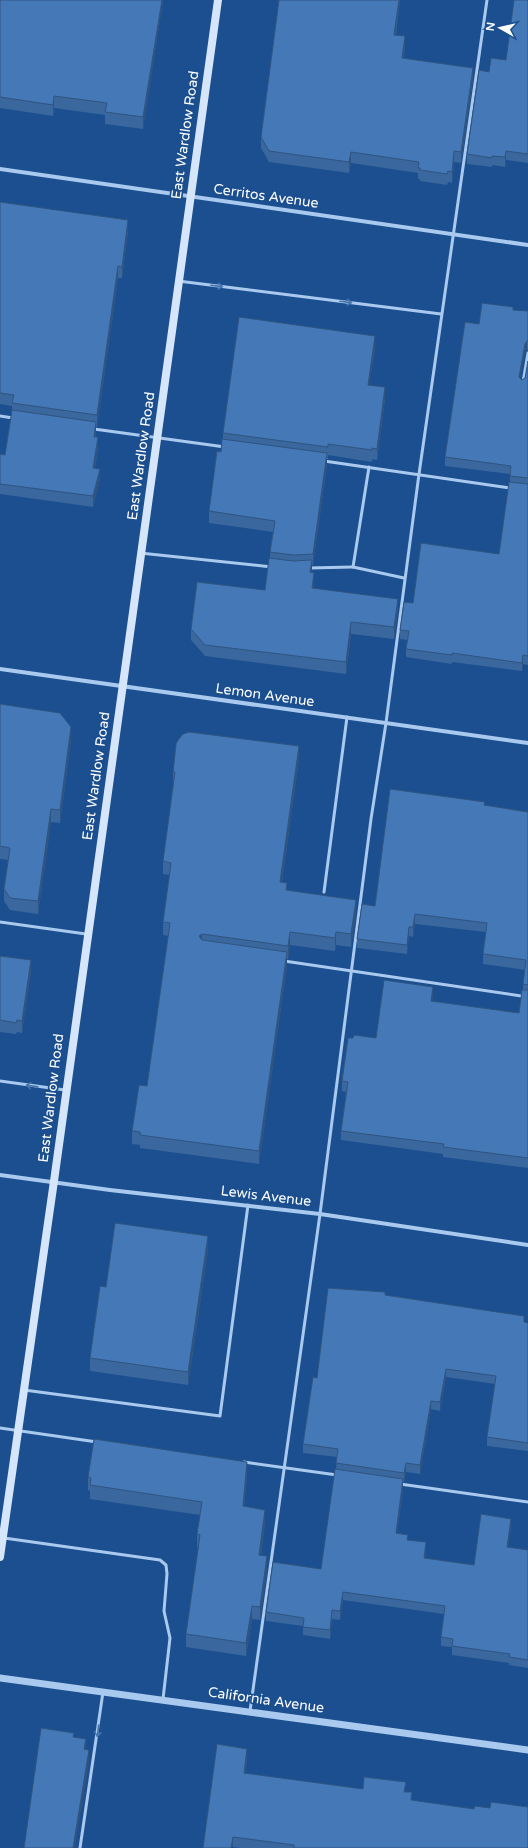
<svg xmlns="http://www.w3.org/2000/svg" width="528" height="1848" font-family="'Varela Round',sans-serif">
  <style>
    .lines { fill: none; stroke-linecap: round; stroke-linejoin: round }
    .service { stroke: #a9c9ee; stroke-width: 3 }
    .minor { stroke: #a9c9ee; stroke-width: 4 }
    .tertiary { stroke: #a9c9ee; stroke-width: 7 }
    .secondary { stroke: #d6e6fa; stroke-width: 8 }
    .wall { fill: #3a679d }
    .shaded-wall { fill: #305480 }
    .building { fill: #4478b7; stroke: #305480 }
    .oneway { stroke: #4674ac }
    .labels { text-anchor: middle; dominant-baseline: central; stroke-width: 3.5; stroke-linejoin: round; paint-order: stroke }
    .street-label { font-size: 14px; fill: #fff; stroke: #1b4f8f }
  </style>
  <rect width="100%" height="100%" fill="#1b4f8f"/>
  <g class="lines">
    <!-- service -->
    <g class="service">
      <polyline points="178,281 441,314"/>
      <polyline points="523,382 528,353"/>
      <polyline points="0,416 13,418"/>
      <polyline points="94,429 225,447"/>
      <polyline points="324,461 510,488"/>
      <polyline points="369,467 353,567 404,578"/>
      <polyline points="140,553 272,567"/>
      <polyline points="309,568 353,567"/>
      <polyline points="324,892 347,717"/>
      <polyline points="0,922 86,934"/>
      <polyline points="284,961 528,997"/>
      <polyline points="0,1081 65,1090"/>
      <polyline points="24,1390 220,1416 248,1205"/>
      <polyline points="0,1428 97,1442"/>
      <polyline points="244,1462 337,1475"/>
      <polyline points="400,1484 528,1502"/>
      <polyline points="4,1538 160,1560 166,1565 167,1574 164,1611 170,1638 163,1699"/>
      <polyline points="250,1711 320,1214 371,819 386,723 419,474 487,0"/>
      <polyline points="80,1848 103,1692"/>
    </g>
    <!-- minor -->
    <g class="minor">
      <polyline points="0,169 528,245"/>
      <polyline points="0,669 528,743"/>
      <polyline points="0,1175 110,1190 320,1214 528,1245"/>
    </g>
    <!-- tertiary -->
    <polyline class="tertiary" points="0,1678 528,1750"/>
    <!-- secondary -->
    <path class="secondary" d="M0 1557C17 1431 37 1307 54 1181 107 787 160 393 218 0"/>
  </g>
  <!-- wall -->
  <g class="wall">
    <polygon points="0,0 163,0 143,129 105,124 105,115 54,108 53,116 0,108"/>
    <polygon points="279,0 400,0 396,35 405,47 404,58 473,79 461,163 454,162 452,183 448,182 447,185 420,181 420,179 418,179 418,173 351,163 349,173 269,162 261,148 261,137"/>
    <polygon points="528,0 528,163 506,160 505,167 492,165 492,167 467,164 467,154 489,72 506,60"/>
    <polygon points="0,202 128,232 122,278 118,278 97,427 96,426 96,437 98,448 95,468 100,479 93,507 0,494 0,454 5,455 12,410 12,406 0,404"/>
    <polygon points="513,310 528,311 528,350 527,350 525,352 520,378 522,380 525,378 528,361 528,665 523,664 522,671 452,662 452,664 406,657 406,649 407,640 400,639 400,630 413,603 499,554 510,482 510,474 445,466 445,457 479,324"/>
    <polygon points="375,348 369,385 385,399 377,460 372,459 372,462 328,455 328,459 327,459 327,465 313,565 312,565 312,573 314,584 313,589 398,610 394,639 351,634 346,674 205,656 191,640 191,629 265,590 270,558 270,552 273,532 209,523 209,511 223,439 223,433"/>
    <polygon points="0,704 71,740 60,823 51,822 38,914 10,910 4,901 4,889 8,860 0,859"/>
    <polygon points="299,759 282,882 287,890 356,913 351,947 336,945 335,951 290,945 288,959 287,959 287,965 259,1164 140,1148 140,1145 132,1144 132,1131 147,1086 168,936 163,935 163,922 170,875 163,874 163,861 173,785 173,772"/>
    <polygon points="485,806 528,812 528,1168 443,1157 443,1154 341,1140 341,1131 346,1092 342,1091 342,1081 376,1038 433,996 432,1001 519,1013 523,990 523,984 525,970 483,964 483,954 486,932 415,924 413,937 409,936 407,954 357,948 357,939 375,906"/>
    <polygon points="0,956 31,971 22,1033 17,1032 16,1034 0,1032"/>
    <polygon points="208,1250 188,1385 90,1371 90,1358"/>
    <polygon points="385,1295 528,1323 528,1451 487,1446 487,1437 495,1384 446,1377 440,1411 431,1409 420,1474 406,1472 404,1482 403,1482 403,1488 397,1534 426,1551 425,1558 474,1565 511,1527 508,1547 528,1550 528,1668 509,1665 509,1663 452,1655 452,1647 441,1646 441,1637 444,1614 343,1600 340,1620 332,1619 330,1639 303,1635 303,1626 266,1621 266,1612 321,1569 336,1470 337,1457 303,1453 303,1444 317,1378"/>
    <polygon points="247,1475 244,1507 265,1523 261,1556 267,1570 260,1620 252,1619 246,1656 186,1647 186,1634 199,1548 197,1548 197,1534 200,1515 90,1499 90,1491 88,1490 88,1477"/>
    <polygon points="247,1759 245,1774 363,1789 406,1792 412,1800 528,1848 240,1848 233,1847 203,1848"/>
  </g>
  <!-- shaded-wall -->
  <g class="shaded-wall">
    <polygon points="162,0 163,0 162,8 143,129 143,117"/>
    <polygon points="399,0 400,0 394,46 394,35"/>
    <polygon points="405,36 405,47 402,69 402,58"/>
    <polygon points="473,68 473,79 461,163 461,152"/>
    <polygon points="54,96 54,108 53,116 53,105"/>
    <polygon points="454,151 454,162 452,183 452,172"/>
    <polygon points="506,151 506,160 505,167 505,157"/>
    <polygon points="351,152 351,163 349,173 349,162"/>
    <polygon points="128,220 128,232 122,278 122,267"/>
    <polygon points="118,266 118,278 97,427 97,415"/>
    <polygon points="375,336 375,348 368,396 368,385"/>
    <polygon points="527,341 527,350 525,352 519,385 519,377 525,344"/>
    <polygon points="385,387 385,399 377,460 377,449"/>
    <polygon points="96,422 96,433 94,447 94,437"/>
    <polygon points="98,437 98,448 93,478 93,468"/>
    <polygon points="327,453 327,465 313,565 313,554"/>
    <polygon points="100,469 100,479 93,507 93,496"/>
    <polygon points="312,560 312,571 310,584 310,572"/>
    <polygon points="314,573 314,584 312,600 312,588"/>
    <polygon points="398,599 398,610 394,639 394,627"/>
    <polygon points="351,622 351,634 346,674 346,662"/>
    <polygon points="523,655 523,664 522,671 522,663"/>
    <polygon points="71,727 71,740 60,823 60,810"/>
    <polygon points="299,746 299,759 280,895 280,882"/>
    <polygon points="51,809 51,822 38,914 38,901"/>
    <polygon points="356,900 356,913 351,947 351,934"/>
    <polygon points="415,914 415,924 413,937 413,927"/>
    <polygon points="409,927 409,936 407,954 407,945"/>
    <polygon points="290,932 290,945 288,959 288,946"/>
    <polygon points="336,932 336,945 335,951 335,938"/>
    <polygon points="202,934 202,947 199,936"/>
    <polygon points="287,952 287,965 259,1164 259,1151"/>
    <polygon points="31,960 31,971 22,1033 22,1021"/>
    <polygon points="433,987 433,996 431,1011 431,1001"/>
    <polygon points="208,1236 208,1250 188,1385 188,1372"/>
    <polygon points="446,1369 446,1377 440,1411 440,1402"/>
    <polygon points="431,1401 431,1409 420,1474 420,1465"/>
    <polygon points="247,1462 247,1475 243,1520 243,1506"/>
    <polygon points="406,1463 406,1472 404,1482 404,1473"/>
    <polygon points="403,1479 403,1488 396,1542 396,1533"/>
    <polygon points="265,1510 265,1523 259,1569 259,1555"/>
    <polygon points="511,1519 511,1527 507,1555 507,1547"/>
    <polygon points="426,1542 426,1551 424,1566 424,1558"/>
    <polygon points="267,1556 267,1570 260,1620 260,1607"/>
    <polygon points="343,1592 343,1600 340,1620 340,1611"/>
    <polygon points="252,1606 252,1619 246,1656 246,1643"/>
    <polygon points="332,1610 332,1619 330,1639 330,1630"/>
    <polygon points="86,1739 86,1752 84,1749"/>
    <polygon points="247,1749 247,1759 244,1784 244,1773"/>
    <polygon points="89,1750 89,1763 75,1848 73,1848"/>
    <polygon points="233,1837 233,1847 232,1848 231,1848"/>
  </g>
  <!-- building -->
  <g class="building">
    <polygon points="0,0 162,0 143,117 105,112 107,103 54,96 53,105 0,97"/>
    <polygon points="279,0 399,0 394,35 405,36 402,58 473,68 461,152 454,151 452,172 448,171 447,174 420,170 420,168 418,168 419,162 351,152 349,162 269,151 261,137"/>
    <polygon points="514,0 528,0 528,154 506,151 505,157 492,156 492,158 467,154 479,70 489,72 491,58 506,60"/>
    <polygon points="0,202 128,220 122,267 118,266 97,415 12,403 14,395 0,393"/>
    <polygon points="482,303 513,307 513,310 528,311 528,341 527,341 525,344 519,377 522,380 525,378 528,361 528,478 510,476 511,466 445,457 465,322 479,324"/>
    <polygon points="239,317 375,336 368,385 385,387 377,449 372,448 372,450 328,444 328,447 223,433"/>
    <polygon points="12,410 96,422 94,437 98,437 93,468 100,469 93,496 0,484 0,454 5,455"/>
    <polygon points="222,439 327,453 313,554 293,555 270,552 275,521 209,511 217,451 221,452"/>
    <polygon points="509,482 528,484 528,656 523,655 522,663 452,653 452,655 406,649 409,631 400,630 404,602 413,603 421,543 499,554"/>
    <polygon points="269,558 293,561 312,560 310,572 314,573 312,588 398,599 394,627 351,622 346,662 205,645 191,629 197,582 265,590"/>
    <polygon points="0,704 60,713 71,727 60,810 51,809 38,901 10,898 4,889 10,848 0,846"/>
    <polygon points="189,732 299,746 280,882 287,883 286,890 356,900 351,934 336,932 335,938 290,932 288,946 202,934 199,936 202,940 287,952 259,1151 140,1135 140,1132 132,1131 139,1085 147,1086 170,923 163,922 171,863 163,861 175,772 173,772 176,744 178,740 183,734"/>
    <polygon points="390,789 485,802 484,805 528,812 528,985 523,984 526,960 483,954 487,923 415,914 413,927 409,927 407,945 357,939 362,904 375,906"/>
    <polygon points="0,956 31,960 22,1021 17,1020 16,1023 0,1020"/>
    <polygon points="384,980 433,987 431,1001 519,1013 522,990 528,990 528,1158 443,1147 444,1144 341,1131 348,1082 342,1081 348,1038 353,1038 354,1035 376,1038"/>
    <polygon points="115,1223 208,1236 188,1372 90,1358 100,1286 106,1287"/>
    <polygon points="328,1288 385,1292 385,1295 524,1316 524,1322 528,1323 528,1443 487,1437 496,1376 446,1369 440,1402 431,1401 420,1465 406,1463 404,1473 336,1463 338,1449 303,1444 313,1377 317,1378"/>
    <polygon points="94,1439 247,1462 243,1506 265,1510 259,1555 267,1556 260,1607 252,1606 246,1643 186,1634 200,1535 197,1534 202,1502 90,1485 91,1478 88,1477"/>
    <polygon points="335,1469 403,1479 396,1533 408,1535 407,1540 426,1542 424,1558 474,1565 481,1514 511,1519 507,1547 528,1550 528,1660 509,1657 510,1654 452,1646 453,1639 441,1637 445,1606 343,1592 340,1611 332,1610 330,1630 303,1627 304,1618 266,1612 273,1562 321,1569"/>
    <polygon points="41,1728 74,1733 73,1737 86,1739 84,1749 89,1750 73,1848 24,1848"/>
    <polygon points="217,1744 247,1749 244,1773 363,1789 364,1777 406,1782 404,1792 412,1792 411,1800 474,1809 475,1806 490,1808 491,1802 528,1807 528,1848 294,1848 294,1845 233,1837 231,1848 203,1848"/>
  </g>
  <!-- one-way arrows -->
  <defs><path id="oneway-shaft" d="M-6 0H5M1.5-3L5.5 0L1.5 3" fill="none" stroke-width="1.6" stroke-linecap="round" stroke-linejoin="round"/></defs>
  <g class="oneway">
    <use href="#oneway-shaft" transform="translate(217 286) rotate(7)"/>
    <use href="#oneway-shaft" transform="translate(346 302) rotate(7)"/>
    <use href="#oneway-shaft" transform="translate(32 1086) rotate(-172)"/>
    <use href="#oneway-shaft" transform="translate(98 1731) rotate(97)"/>
  </g>
  <g class="labels">
    <!-- street labels -->
    <g class="street-label">
      <text transform="translate(185 135) rotate(-82)">East Wardlow Road</text>
      <text transform="translate(266 196) rotate(8)">Cerritos Avenue</text>
      <text transform="translate(141 456) rotate(-82)">East Wardlow Road</text>
      <text transform="translate(265 695) rotate(8)">Lemon Avenue</text>
      <text transform="translate(96 776) rotate(-82)">East Wardlow Road</text>
      <text transform="translate(51 1098) rotate(-83)">East Wardlow Road</text>
      <text transform="translate(266 1196) rotate(7)">Lewis Avenue</text>
      <text transform="translate(266 1700) rotate(8)">California Avenue</text>
    </g>
  </g>
  <!-- north arrow -->
  <g transform="translate(500 28) rotate(278)" stroke="#1b4f8f" stroke-width="3" paint-order="stroke">
  <path d="M0-3L7 15L0 10L-7 15Z" fill="#ffffff"/>
  <text y="-6" font-size="11" font-weight="bold" text-anchor="middle" fill="#ffffff">N</text>
  </g>
</svg>
